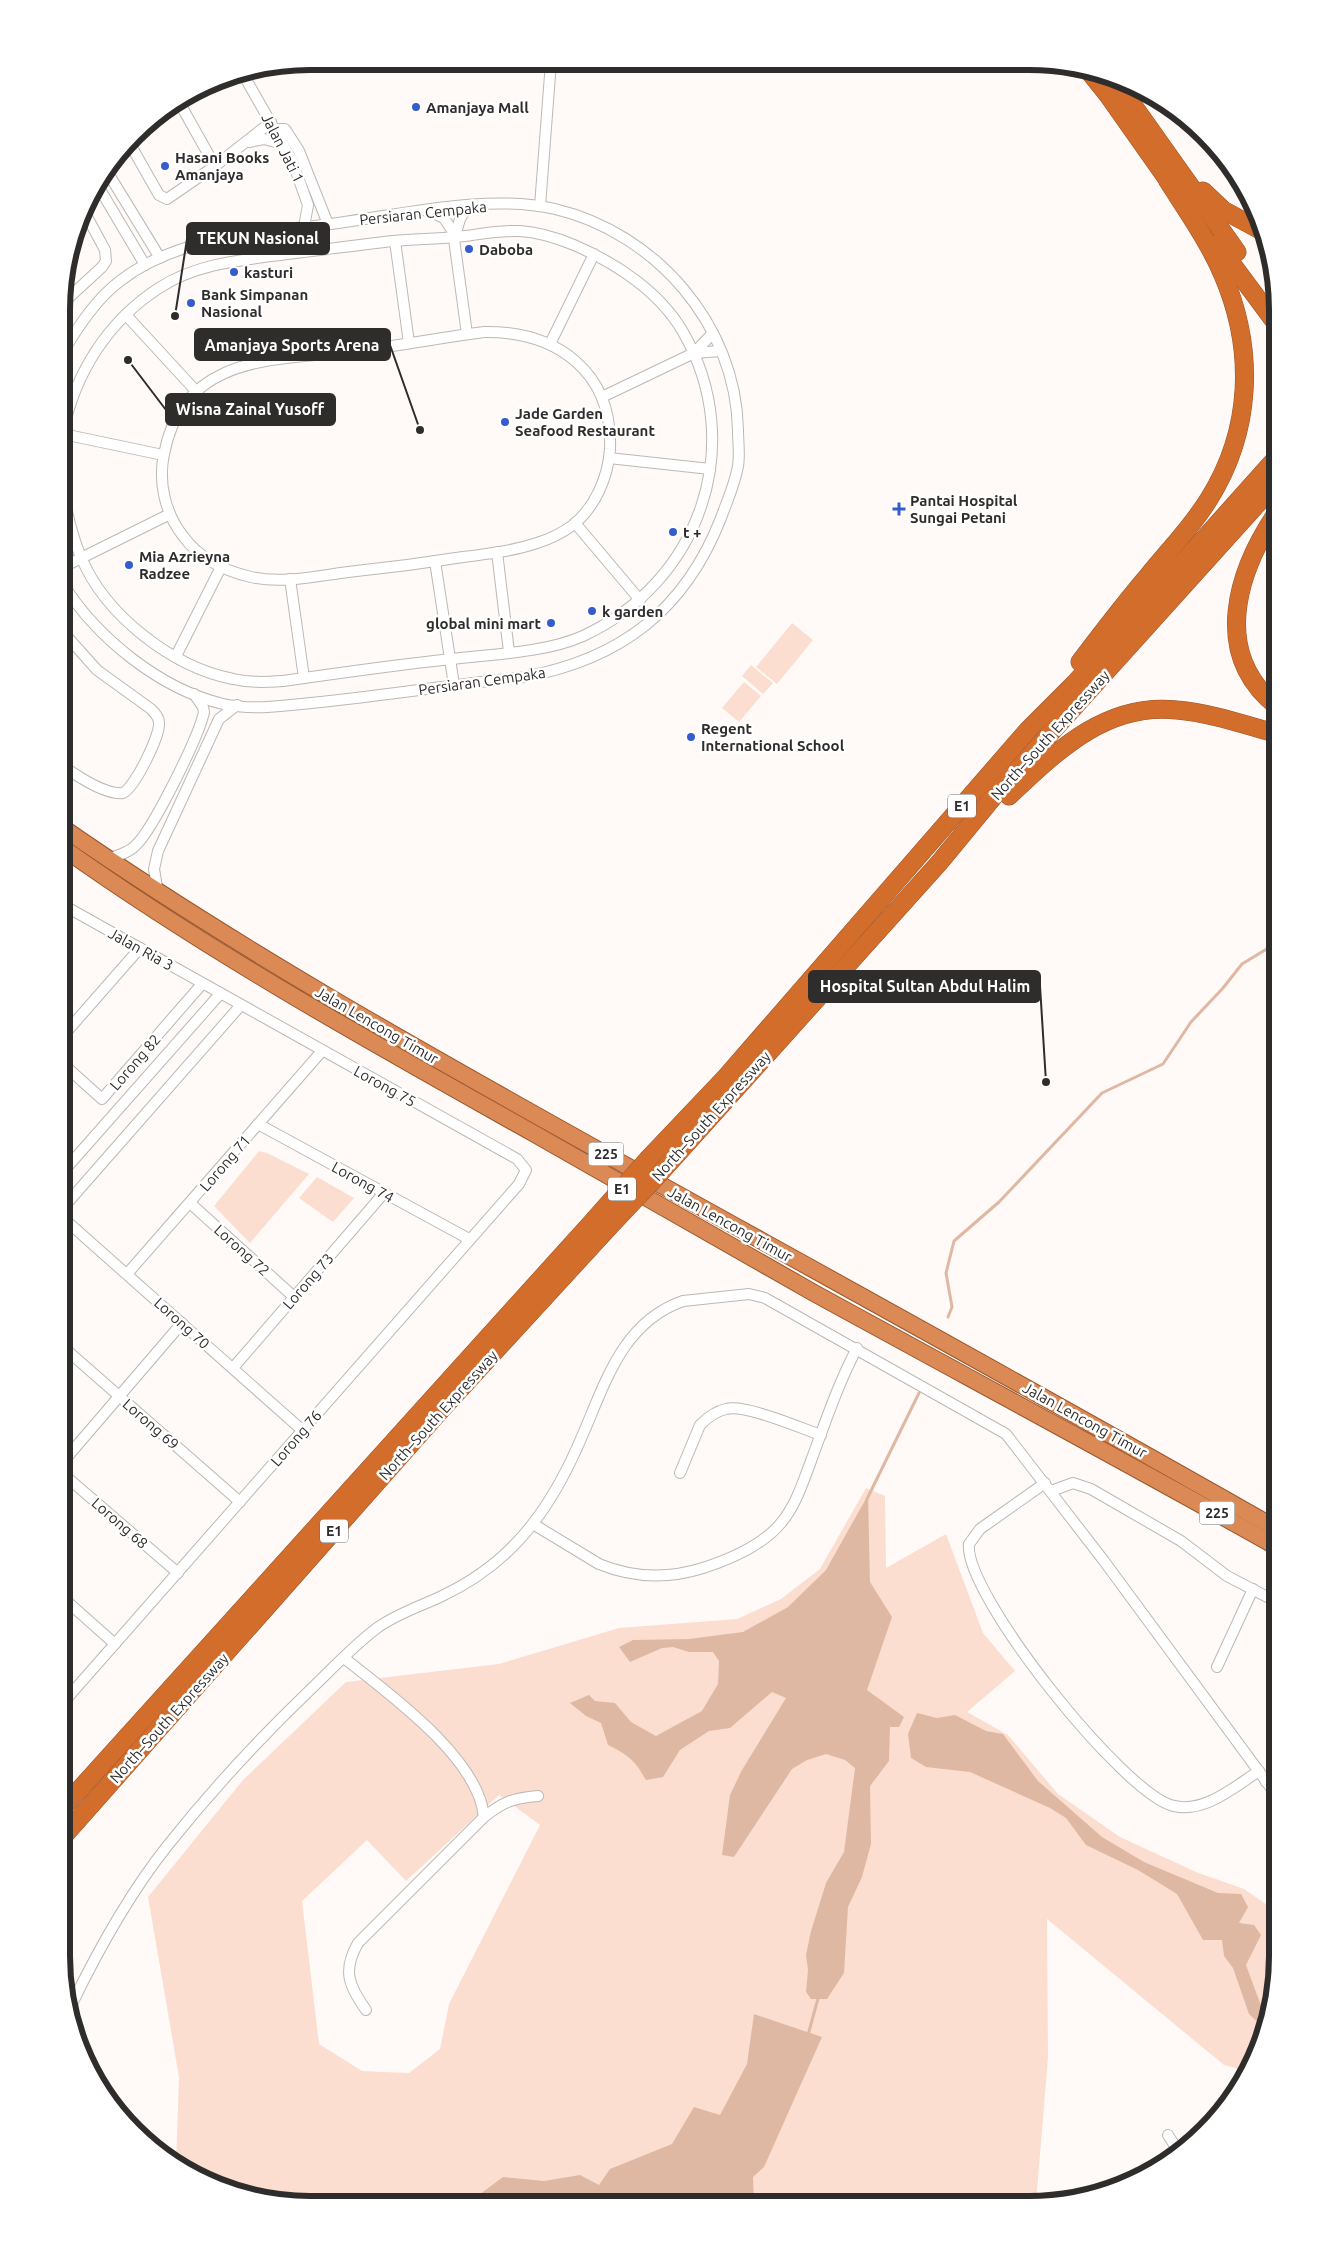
<svg xmlns="http://www.w3.org/2000/svg" width="1339" height="2266" font-family="Ubuntu,sans-serif">
  <style>
    .green { fill: #fbdecf; fill-rule: evenodd }
    .water { fill: #dfb8a3 }
    .lines { fill: none; stroke-linecap: round; stroke-linejoin: round }
    .stream { stroke: #dfb8a3; stroke-width: 3 }
    .minor-casing { stroke: #bdb8b5; stroke-width: 12 }
    .trunk-casing { stroke: #99572c; stroke-width: 18 }
    .motorway-casing { stroke: #99572c; stroke-width: 19 }
    .minor { stroke: #fff; stroke-width: 10 }
    .trunk { stroke: #db8a56; stroke-width: 16 }
    .motorway { stroke: #d26d2c; stroke-width: 18 }
    .motorway-bridge-casing { stroke: #99572c; stroke-width: 19; stroke-linecap: butt }
    .motorway-bridge { stroke: #d26d2c; stroke-width: 18 }
    .poi-dot { fill: #355bcc; stroke: #fff; stroke-width: 2 }
    .labels { text-anchor: middle; dominant-baseline: central; stroke-width: 5; stroke-linejoin: round; paint-order: stroke }
    .shield { fill: #fff; stroke: #6d6c6b; stroke-width: 1 }
    .shield-label { font-size: 14px; font-weight: bold; fill: #2f2d2b }
    .poi-label { font-size: 15px; font-weight: bold; fill: #2f2d2b; stroke: #fff; text-anchor: start }
    .street-label { font-size: 15px; fill: #2f2d2b; stroke: #fff }
    .rim { fill: none; stroke: #2f2d2b; stroke-width: 6 }
    .leader { fill: none; stroke: #2f2d2b; stroke-width: 2 }
    .callout-dot { fill: #2f2d2b; stroke: #fff; stroke-width: 2 }
    .callout { fill: #2f2d2b; stroke: #2f2d2b; stroke-width: 2 }
    .callout-label { font-size: 16px; text-anchor: middle; font-weight: bold; fill: #fff }
  </style>
  <rect width="100%" height="100%" fill="#fffaf7"/>
  <!-- green -->
  <g class="green">
    <polygon points="792,623 813,640 777,684 756,667"/>
    <polygon points="751,665 773,683 763,694 742,676"/>
    <polygon points="744,682 761,696 739,722 722,708"/>
    <polygon points="259,1151 267,1153 309,1174 250,1243 214,1206"/>
    <polygon points="317,1177 354,1198 333,1222 299,1198"/>
    <path d="M866 1488 885 1496 886 1568 946 1534 983 1633 1015 1671 967 1712 1008 1735 1058 1794 1120 1837 1196 1872 1244 1889 1277 1912V1973L1264 2036 1246 2071 1224 2065 1047 1919 1048 2057 1036 2203H278L215 2186 176 2164 179 2077 148 1897 243 1780 346 1682 499 1664 619 1628 737 1619 781 1599 820 1569ZM499 1795 540 1825 449 2004 440 2049 409 2073 362 2071 319 2044 302 1901 367 1840 406 1881Z"/>
  </g>
  <!-- water -->
  <g class="water">
    <path d="M868 1495 870 1582 892 1617 867 1690 904 1717 899 1727H890L889 1761 870 1786 871 1844 862 1877 848 1907 844 1973 827 1999H811L806 1992 808 1970 806 1955 811 1931 826 1883 844 1852 855 1768 845 1760 826 1754 807 1760 792 1769 734 1857 722 1855 730 1795 742 1770 786 1698 772 1692 730 1728 709 1731 680 1750 663 1777 646 1780C635 1760 628 1755 608 1745L601 1723 586 1716 570 1703 589 1695 595 1701 615 1703 631 1722 656 1736 702 1711 718 1684 719 1661 713 1652H689L673 1647 662 1648 630 1662 619 1647 633 1640 689 1639 743 1632 788 1607 826 1570Z"/>
    <polygon points="917,1713 937,1718 955,1715 986,1731 1003,1734 1038,1781 1102,1837 1144,1862 1218,1893 1241,1894 1248,1907 1239,1923 1254,1925 1261,1935 1246,1965 1263,2011 1269,2016 1266,2030 1249,2014 1233,1968 1224,1956 1222,1940 1203,1940 1177,1894 1138,1870 1086,1845 1066,1818 1050,1808 970,1772 926,1767 911,1758 908,1734"/>
    <polygon points="754,2014 822,2037 764,2167 753,2177 754,2204 468,2203 503,2177 544,2181 580,2175 599,2185 610,2169 672,2144 694,2107 720,2115 747,2064"/>
  </g>
  <g class="lines">
    <!-- stream -->
    <g class="stream">
      <polyline points="948,1317 952,1307 946,1273 954,1241 999,1202 1102,1093 1163,1064 1191,1022 1223,988 1242,964 1278,942"/>
      <polyline points="867,1499 919,1393"/>
      <polyline points="808,2035 819,1995"/>
    </g>
    <defs>
      <g id="minor">
        <polyline points="243,74 292,160 308,205 304,227"/>
        <polyline points="179,102 215,166"/>
        <polyline points="276,129 285,129 299,151 328,224"/>
        <polyline points="249,142 264,139 283,144"/>
        <polyline points="130,144 159,195 167,199 215,166 271,122"/>
        <polyline points="108,173 160,258"/>
        <polyline points="98,186 145,265"/>
        <polyline points="540,206 551,62"/>
        <polyline points="428,211 444,218 453,232 467,334"/>
        <polyline points="455,236 460,219 468,205"/>
        <polyline points="395,241 409,343"/>
        <polyline points="63,303 102,267 106,261 105,250 84,211"/>
        <polyline points="126,315 195,390"/>
        <path d="M484 332C557 331 613 372 610 449 608 478 595 507 573 525 562 533 550 539 537 543 513 551 488 554 463 557 425 563 387 568 348 572 317 576 282 584 251 577 225 571 199 558 183 536 165 513 158 482 164 454 184 350 281 361 364 350 404 345 444 337 484 332Z"/>
        <polyline points="550,344 594,254"/>
        <polyline points="694,353 713,333"/>
        <polyline points="602,397 694,353 721,351"/>
        <polyline points="63,434 163,455"/>
        <polyline points="609,458 710,469"/>
        <path d="M63 491C67 514 72 536 81 557 105 615 172 667 233 679 250 683 266 682 283 681 339 673 395 665 451 659 492 654 545 653 583 636 700 582 748 445 683 332 660 292 616 263 574 245 557 238 538 232 520 231 499 230 477 235 456 237 435 239 414 239 393 241 357 245 322 250 287 254 243 260 197 263 159 288 108 321 75 373 63 432"/>
        <polyline points="575,523 640,600"/>
        <polyline points="497,552 509,652"/>
        <polyline points="435,561 454,685"/>
        <polyline points="63,567 170,514"/>
        <polyline points="290,579 304,678"/>
        <path d="M63 584C97 638 160 689 223 704 255 711 289 705 321 702 389 695 457 684 524 677 621 659 685 610 721 518 727 501 735 484 738 466 740 455 738 442 738 430 736 325 656 233 555 209 485 192 387 218 315 226 249 233 174 239 120 281 96 299 78 327 63 352"/>
        <polyline points="176,656 221,567"/>
        <path d="M63 766C77 776 106 795 123 793 135 787 160 736 159 723 159 717 155 713 151 709L97 670 63 632"/>
        <path d="M107 859C117 856 128 853 135 846 153 830 199 736 204 712L203 707 194 694"/>
        <polyline points="158,893 154,869 158,851 219,719 237,705"/>
        <polyline points="62,1037 140,948"/>
        <polyline points="62,1063 102,1099 202,984"/>
        <polyline points="258,1124 469,1239"/>
        <polyline points="62,1173 220,994"/>
        <polyline points="190,1203 294,1297"/>
        <polyline points="62,1209 241,1005"/>
        <polyline points="62,1217 302,1430"/>
        <polyline points="127,1274 322,1051"/>
        <polyline points="62,1346 240,1502"/>
        <polyline points="233,1368 384,1193"/>
        <polyline points="62,1463 182,1323"/>
        <polyline points="62,1473 178,1573"/>
        <path d="M680 1473 700 1425C707 1418 717 1411 726 1409 746 1404 800 1428 821 1435"/>
        <path d="M1045 1483 980 1529 969 1544C963 1593 1125 1796 1174 1806 1205 1813 1234 1787 1259 1771"/>
        <polyline points="1051,1491 1073,1483 1091,1489 1181,1541 1227,1576 1277,1602"/>
        <path d="M533 1524 599 1564C633 1578 668 1579 703 1568 731 1559 762 1546 781 1523 796 1505 803 1482 811 1461 825 1423 838 1384 857 1348"/>
        <polyline points="62,1597 115,1644"/>
        <path d="M344 1658C388 1693 479 1758 484 1817"/>
        <polyline points="1217,1667 1253,1589"/>
        <polyline points="62,1704 519,1184 526,1170 517,1159 63,905"/>
        <polyline points="1266,1782 1277,1769"/>
        <path d="M71 2006C98 1950 129 1894 168 1845 211 1791 260 1738 310 1690 332 1669 353 1646 377 1628 396 1614 421 1606 442 1596 478 1579 510 1554 534 1522 555 1495 570 1465 583 1434 606 1381 623 1322 683 1301L749 1294 765 1298 1006 1434 1104 1561 1277 1796"/>
        <path d="M366 2010C349 1986 342 1971 358 1943L484 1817C503 1802 513 1798 538 1796"/>
        <polyline points="1168,2135 1180,2154"/>
      </g>
      <g id="trunk">
        <path d="M63 828C235 947 417 1049 600 1151 826 1277 1053 1401 1277 1529"/>
        <path d="M63 848C212 954 373 1043 533 1133 627 1186 720 1240 814 1293 969 1378 1124 1461 1277 1547"/>
      </g>
      <g id="motorway">
        <polyline points="1088,70 1108,95 1175,190"/>
        <polyline points="1113,77 1237,252"/>
        <polyline points="1203,191 1223,210 1262,231"/>
        <polyline points="1217,244 1278,326"/>
        <path d="M1080 662C1102 633 1124 604 1148 576 1168 551 1192 527 1209 499 1252 430 1255 350 1223 275 1209 242 1187 211 1168 181"/>
        <path d="M1278 707C1210 654 1237 571 1278 511"/>
        <path d="M1009 796C1057 751 1106 702 1177 710 1211 713 1245 725 1278 734"/>
        <polyline points="649,1158 726,1077 1028,730 1075,683 1278,456"/>
        <polyline points="661,1172 939,863 1000,789 1278,481"/>
        <polyline points="61,1810 594,1220"/>
        <polyline points="61,1839 440,1411 609,1227"/>
      </g>
    </defs>
    <!-- minor casing -->
    <use href="#minor" class="minor-casing"/>
    <!-- trunk casing -->
    <use href="#trunk" class="trunk-casing"/>
    <!-- motorway casing -->
    <use href="#motorway" class="motorway-casing"/>
    <!-- minor -->
    <use href="#minor" class="minor"/>
    <!-- trunk -->
    <use href="#trunk" class="trunk"/>
    <!-- motorway -->
    <use href="#motorway" class="motorway"/>
    <defs>
      <g id="motorway-bridge">
        <polyline points="594,1220 649,1158"/>
        <polyline points="609,1227 661,1172"/>
      </g>
    </defs>
    <!-- motorway-bridge casing -->
    <use href="#motorway-bridge" class="motorway-bridge-casing"/>
    <!-- motorway-bridge -->
    <use href="#motorway-bridge" class="motorway-bridge"/>
  </g>
  <!-- markers -->
  <g class="poi-dot">
    <circle cx="416" cy="107" r="5"/>
    <circle cx="165" cy="166" r="5"/>
    <circle cx="469" cy="249" r="5"/>
    <circle cx="234" cy="272" r="5"/>
    <circle cx="191" cy="303" r="5"/>
    <circle cx="505" cy="422" r="5"/>
    <path d="M896.5 501.5h5v5h5v5h-5v5h-5v-5h-5v-5h5z"/>
    <circle cx="673" cy="532" r="5"/>
    <circle cx="129" cy="565" r="5"/>
    <circle cx="592" cy="611" r="5"/>
    <circle cx="551" cy="623" r="5"/>
    <circle cx="691" cy="737" r="5"/>
  </g>
  <g class="labels">
    <!-- shield labels -->
    <g class="shield">
      <rect x="948" y="794.5" width="28" height="23" rx="4"/>
      <rect x="588.5" y="1142.5" width="35" height="23" rx="4"/>
      <rect x="608" y="1177.5" width="28" height="23" rx="4"/>
      <rect x="1199.5" y="1501.5" width="35" height="23" rx="4"/>
      <rect x="320" y="1519.5" width="28" height="23" rx="4"/>
    </g>
    <g class="shield-label">
      <text x="962" y="806">E1</text>
      <text x="606" y="1154">225</text>
      <text x="622" y="1189">E1</text>
      <text x="1217" y="1513">225</text>
      <text x="334" y="1531">E1</text>
    </g>
    <!-- poi labels -->
    <g class="poi-label">
      <text x="426" y="107">Amanjaya Mall</text>
      <text x="175" y="157">Hasani Books<tspan x="175" dy="17">Amanjaya</tspan></text>
      <text x="479" y="249">Daboba</text>
      <text x="244" y="272">kasturi</text>
      <text x="201" y="294">Bank Simpanan<tspan x="201" dy="17">Nasional</tspan></text>
      <text x="515" y="413">Jade Garden<tspan x="515" dy="17">Seafood Restaurant</tspan></text>
      <text x="910" y="500">Pantai Hospital<tspan x="910" dy="17">Sungai Petani</tspan></text>
      <text x="683" y="532">t +</text>
      <text x="139" y="556">Mia Azrieyna<tspan x="139" dy="17">Radzee</tspan></text>
      <text x="602" y="611">k garden</text>
      <text x="541" y="623" text-anchor="end">global mini mart</text>
      <text x="701" y="728">Regent<tspan x="701" dy="17">International School</tspan></text>
    </g>
    <!-- street labels -->
    <g class="street-label">
      <text transform="translate(283 148) rotate(63)">Jalan Jati 1</text>
      <text transform="translate(423 213) rotate(-6)">Persiaran Cempaka</text>
      <text transform="translate(482 681) rotate(-8)">Persiaran Cempaka</text>
      <text transform="translate(1050 735) rotate(-48)">North–South Expressway</text>
      <text transform="translate(141 949) rotate(29)">Jalan Ria 3</text>
      <text transform="translate(377 1025) rotate(30)">Jalan Lencong Timur</text>
      <text transform="translate(135 1062) rotate(-49)">Lorong 82</text>
      <text transform="translate(385 1086) rotate(29)">Lorong 75</text>
      <text transform="translate(711 1116) rotate(-48)">North–South Expressway</text>
      <text transform="translate(225 1163) rotate(-49)">Lorong 71</text>
      <text transform="translate(363 1182) rotate(29)">Lorong 74</text>
      <text transform="translate(730 1224) rotate(29)">Jalan Lencong Timur</text>
      <text transform="translate(242 1250) rotate(42)">Lorong 72</text>
      <text transform="translate(308 1281) rotate(-49)">Lorong 73</text>
      <text transform="translate(182 1323) rotate(42)">Lorong 70</text>
      <text transform="translate(438 1415) rotate(-48)">North–South Expressway</text>
      <text transform="translate(1085 1420) rotate(29)">Jalan Lencong Timur</text>
      <text transform="translate(151 1424) rotate(41)">Lorong 69</text>
      <text transform="translate(296 1438) rotate(-49)">Lorong 76</text>
      <text transform="translate(120 1523) rotate(41)">Lorong 68</text>
      <text transform="translate(169 1718) rotate(-48)">North–South Expressway</text>
    </g>
  </g>
  <!-- crop -->
  <path d="M0 0H1339V2266H0ZM310 70H1029A240 240 0 0 1 1269 310V1956A240 240 0 0 1 1029 2196H310A240 240 0 0 1 70 1956V310A240 240 0 0 1 310 70Z" fill="#fff" fill-rule="evenodd"/>
  <path class="rim" d="M310 70H1029A240 240 0 0 1 1269 310V1956A240 240 0 0 1 1029 2196H310A240 240 0 0 1 70 1956V310A240 240 0 0 1 310 70Z"/>
  <!-- callouts -->
  <path class="leader" d="M175 316L187 239M420 430L390 345M128 360L166 410M1046 1082L1040 986"/>
  <g class="callout-dot">
    <circle cx="175" cy="316" r="5"/>
    <circle cx="420" cy="430" r="5"/>
    <circle cx="128" cy="360" r="5"/>
    <circle cx="1046" cy="1082" r="5"/>
  </g>
  <g class="callout">
    <rect x="187" y="223" width="142" height="31" rx="5"/>
    <rect x="195" y="329" width="195" height="31" rx="5"/>
    <rect x="166" y="394" width="169" height="31" rx="5"/>
    <rect x="809" y="971" width="231" height="31" rx="5"/>
  </g>
  <g class="callout-label">
    <text x="258" y="244">TEKUN Nasional</text>
    <text x="292" y="351">Amanjaya Sports Arena</text>
    <text x="250" y="415">Wisna Zainal Yusoff</text>
    <text x="925" y="992">Hospital Sultan Abdul Halim</text>
  </g>
</svg>
